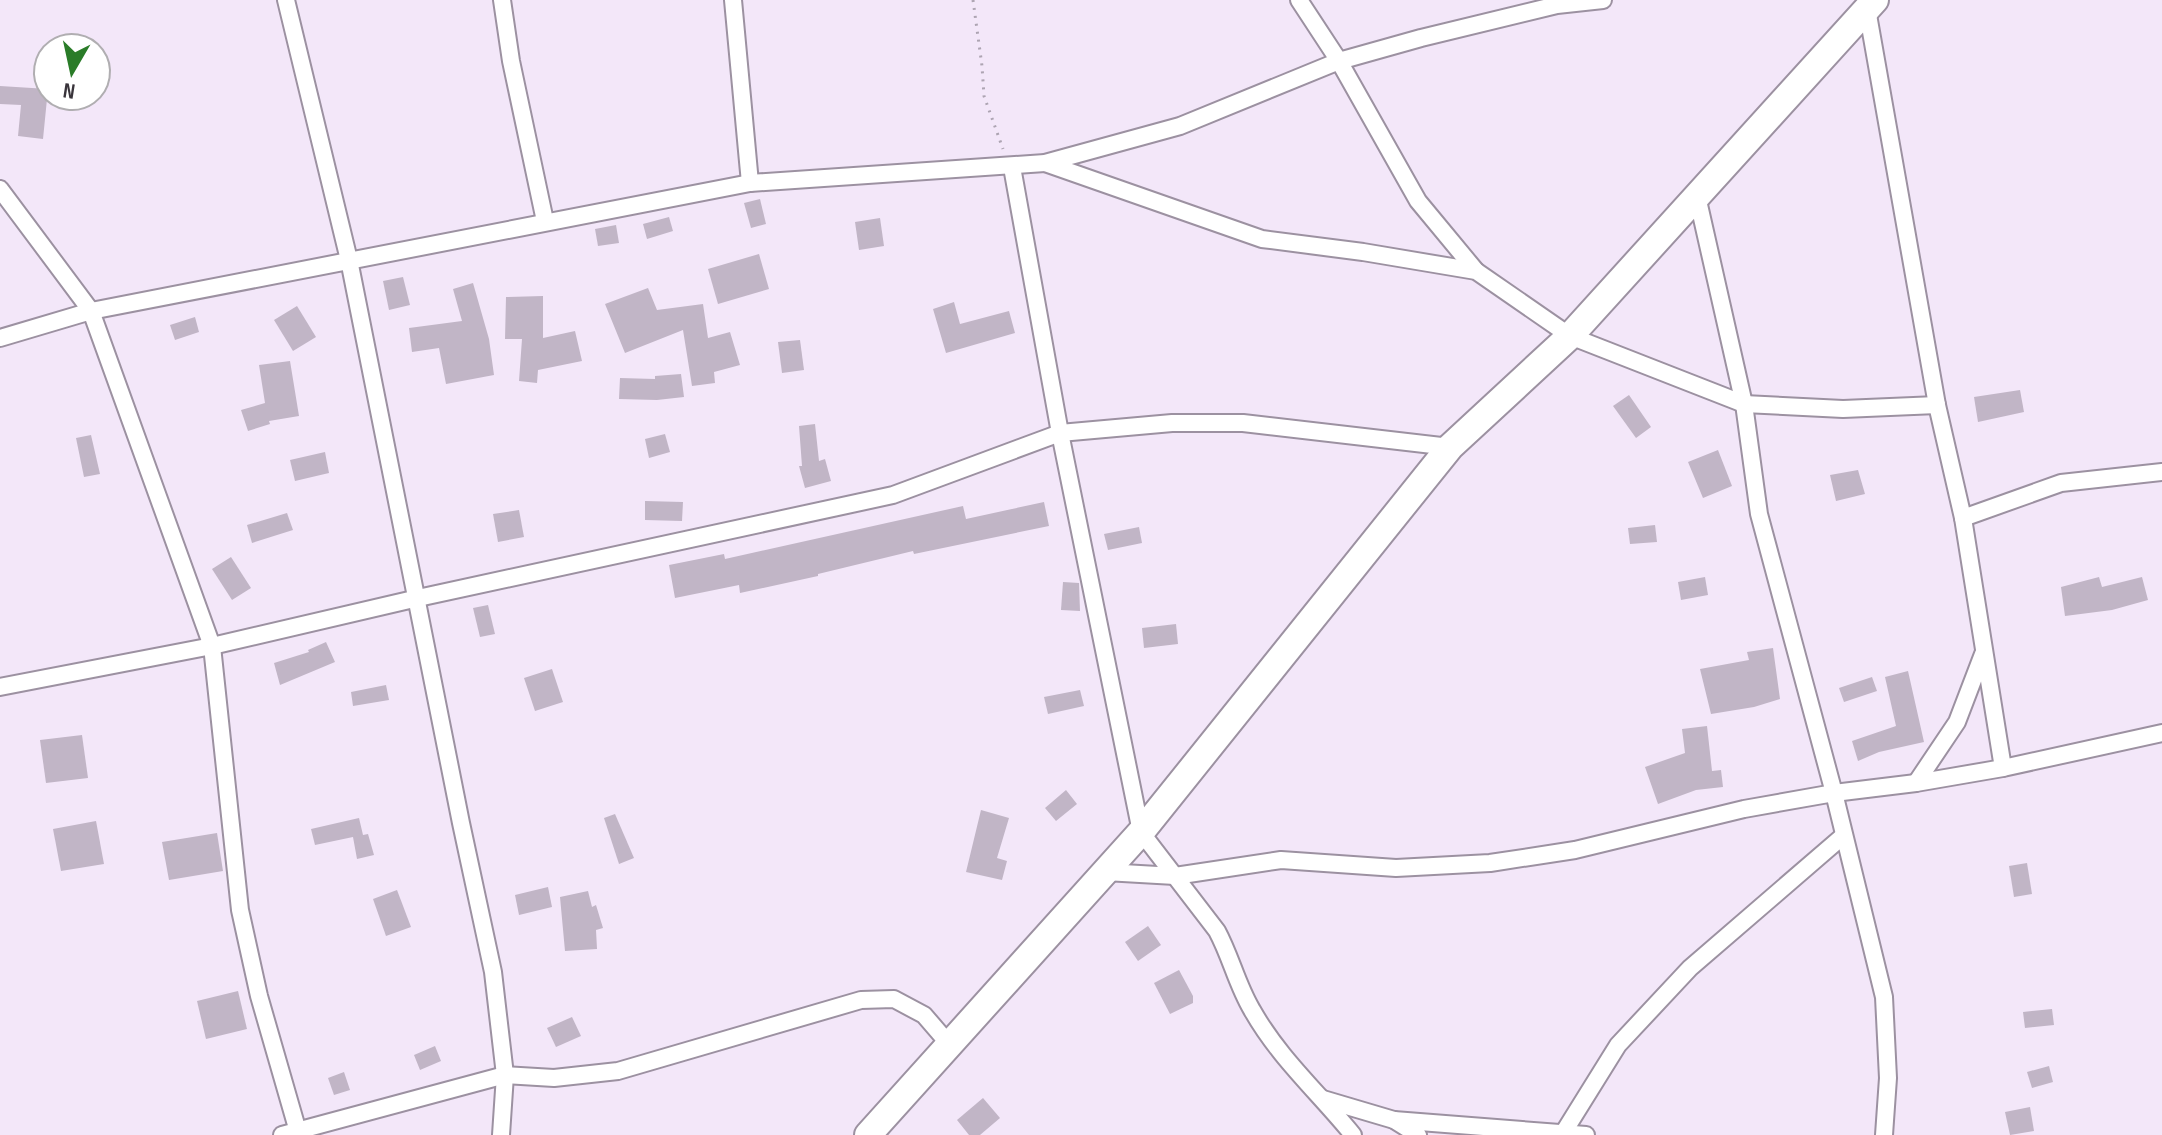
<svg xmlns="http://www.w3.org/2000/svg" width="2162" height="1135" font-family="'Sofia Sans Condensed',sans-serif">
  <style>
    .building { fill: #c1b5c6 }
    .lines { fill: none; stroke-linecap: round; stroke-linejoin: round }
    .minor-casing { stroke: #9c91a1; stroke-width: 20 }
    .trunk-casing { stroke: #9c91a1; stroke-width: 30 }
    .path { stroke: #ada4b2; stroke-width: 3; stroke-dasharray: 2 6; stroke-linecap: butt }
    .minor { stroke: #fff; stroke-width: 16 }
    .trunk { stroke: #fff; stroke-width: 26 }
  </style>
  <rect width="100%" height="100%" fill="#f3e7f9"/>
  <!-- building -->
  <g class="building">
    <polygon points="0,86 48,89 43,139 18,136 21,105 0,104"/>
    <polygon points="760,199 766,224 751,228 744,203"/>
    <polygon points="669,217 673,231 647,239 643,224"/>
    <polygon points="880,218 884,246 859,250 855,222"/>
    <polygon points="616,225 619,243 598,246 595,229"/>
    <polygon points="759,254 769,289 718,304 708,269"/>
    <polygon points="403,277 410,305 389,310 383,281"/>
    <polygon points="473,283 489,339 494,375 446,384 439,348 412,352 409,328 462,321 453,289"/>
    <polygon points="648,288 657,310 703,304 708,338 730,332 740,365 714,372 715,383 692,386 683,330 625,353 605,304"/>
    <polygon points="543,296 543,338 575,331 582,361 538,370 537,383 519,381 522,339 505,339 506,297"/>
    <polygon points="954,302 960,324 1009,311 1015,333 946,353 933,309"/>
    <polygon points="297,306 316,337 293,351 274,320"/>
    <polygon points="195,317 199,332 175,340 170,325"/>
    <polygon points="800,340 804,370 782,373 778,342"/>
    <polygon points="290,361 299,416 269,421 270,424 248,431 241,410 265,403 259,365"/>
    <polygon points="681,374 684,397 657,400 619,399 620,378 655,379 655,376"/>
    <polygon points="2020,390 2024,412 1978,422 1974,397"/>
    <polygon points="1629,395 1651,427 1636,438 1613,406"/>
    <polygon points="815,424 819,461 825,459 831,481 805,488 799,466 802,466 799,426"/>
    <polygon points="665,434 670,452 649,458 645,439"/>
    <polygon points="91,435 100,474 84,477 76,438"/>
    <polygon points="1718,450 1732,486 1703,498 1688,462"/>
    <polygon points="325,452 329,473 295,481 290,460"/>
    <polygon points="1858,470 1865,494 1836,501 1830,475"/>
    <polygon points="645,501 683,502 682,521 645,520"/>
    <polygon points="1044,502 1049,526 914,554 913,551 818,574 818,576 740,593 739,585 675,598 669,565 724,554 725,559 963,506 966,519"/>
    <polygon points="519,510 524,537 498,542 493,514"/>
    <polygon points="287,513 293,530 252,543 247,525"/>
    <polygon points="1655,525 1657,542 1630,544 1628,528"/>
    <polygon points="1139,527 1142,543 1108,550 1104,534"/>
    <polygon points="231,557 251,588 232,600 212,569"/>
    <polygon points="1705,577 1708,595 1681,600 1678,582"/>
    <polygon points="2099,577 2102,587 2142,577 2148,600 2112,610 2065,616 2061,587"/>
    <polygon points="1063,582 1079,583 1080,611 1061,610"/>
    <polygon points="488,605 495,634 480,637 473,608"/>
    <polygon points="1176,624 1178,644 1144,648 1142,628"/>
    <polygon points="326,642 335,662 280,685 274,663 309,652 308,650"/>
    <polygon points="1773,648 1780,699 1754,707 1711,714 1700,669 1749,660 1747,652"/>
    <polygon points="552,669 563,702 535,711 524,678"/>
    <polygon points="1908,671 1924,742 1879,752 1858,761 1852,741 1896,726 1885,677"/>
    <polygon points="1872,677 1877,691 1844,702 1839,688"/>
    <polygon points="386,685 389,700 353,706 351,692"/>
    <polygon points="1080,690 1084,706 1048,714 1044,697"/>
    <polygon points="1707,726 1712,771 1721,770 1723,787 1696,790 1658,804 1645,767 1685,753 1682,729"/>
    <polygon points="82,735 88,778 46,783 40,740"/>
    <polygon points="1066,790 1077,804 1056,821 1045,808"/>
    <polygon points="981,810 1009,818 997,858 1007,861 1002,880 966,872"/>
    <polygon points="615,814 634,858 619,864 604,818"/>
    <polygon points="359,818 363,835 368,834 374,855 357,859 353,837 315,845 311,829"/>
    <polygon points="96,821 104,864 61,871 53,829"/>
    <polygon points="217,833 223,871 169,880 162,842"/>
    <polygon points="2027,863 2032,894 2014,897 2009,866"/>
    <polygon points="548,887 552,907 519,915 515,895"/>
    <polygon points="397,890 411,927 386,936 373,899"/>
    <polygon points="588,891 592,907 596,905 603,928 596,930 597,949 565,951 560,897"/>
    <polygon points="1148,926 1161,945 1138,961 1125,942"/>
    <polygon points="1179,970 1193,996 1193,1003 1170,1014 1154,983"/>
    <polygon points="238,991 247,1029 206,1039 197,1001"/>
    <polygon points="2052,1009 2054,1025 2025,1028 2023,1012"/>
    <polygon points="572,1017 581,1036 556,1047 547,1028"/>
    <polygon points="435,1046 441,1061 420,1070 414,1055"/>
    <polygon points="2049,1066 2053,1082 2032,1088 2027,1072"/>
    <polygon points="344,1072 350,1090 334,1095 328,1078"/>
    <polygon points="983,1098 1000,1118 980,1135 969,1135 957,1120"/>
    <polygon points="2030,1107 2034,1131 2010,1135 2005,1112"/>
  </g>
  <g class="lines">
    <defs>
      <g id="minor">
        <polyline points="286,0 349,260 461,823 493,972 505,1075 501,1135"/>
        <polyline points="502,0 511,61 545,221"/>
        <polyline points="733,0 750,183"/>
        <polyline points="1299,0 1339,61 1418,201 1476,271"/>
        <polyline points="1867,9 1937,405 1963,518 2003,768"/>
        <polyline points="1045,163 1262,239 1363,252 1476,271 1570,336 1744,404 1843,409 1937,405"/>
        <path d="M1012 167 1060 433 1141 832 1217 931C1231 957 1237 985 1252 1010 1279 1058 1319 1093 1353 1135"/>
        <polyline points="0,189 91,311 212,646 240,910 259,996 299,1135"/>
        <polyline points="1697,196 1744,404 1759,514 1834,793 1884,997 1888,1078 1884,1135"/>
        <polyline points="0,338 91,311 750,183 1045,163 1180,126 1339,61 1421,38 1557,5 1603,0"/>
        <polyline points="1963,518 2061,483 2162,472"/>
        <polyline points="0,687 212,646 418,598 893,495 1060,433 1172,423 1243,423 1450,447"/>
        <polyline points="1916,783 1957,722 1983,654"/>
        <polyline points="1105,872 1175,876 1281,860 1396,868 1490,863 1575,850 1744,809 1834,793 1916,783 2003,768 2162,733"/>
        <polyline points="1323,1099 1394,1120 1418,1135"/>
        <polyline points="1394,1120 1586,1135"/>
        <polyline points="282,1135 505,1075 554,1078 618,1071 861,1000 894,999 924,1015 949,1044"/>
        <polyline points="1562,1135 1618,1045 1690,968 1843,836"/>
      </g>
      <polyline id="trunk" points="868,1135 1141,832 1450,447 1570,336 1875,0"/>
    </defs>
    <!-- minor casing -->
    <use href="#minor" class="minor-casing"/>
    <!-- trunk casing -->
    <use href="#trunk" class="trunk-casing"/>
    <!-- path -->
    <polyline class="path" points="973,0 982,66 984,96 1003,149"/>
    <!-- minor -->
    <use href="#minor" class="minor"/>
    <!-- trunk -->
    <use href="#trunk" class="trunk"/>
  </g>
  <!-- north arrow -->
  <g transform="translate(72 72) rotate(189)"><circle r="38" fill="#ffffff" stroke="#b0aeb1" stroke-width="2"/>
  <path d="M0-6L14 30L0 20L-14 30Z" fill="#2a7c28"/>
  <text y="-12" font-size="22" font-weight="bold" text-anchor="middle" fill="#39343b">N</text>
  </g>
</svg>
